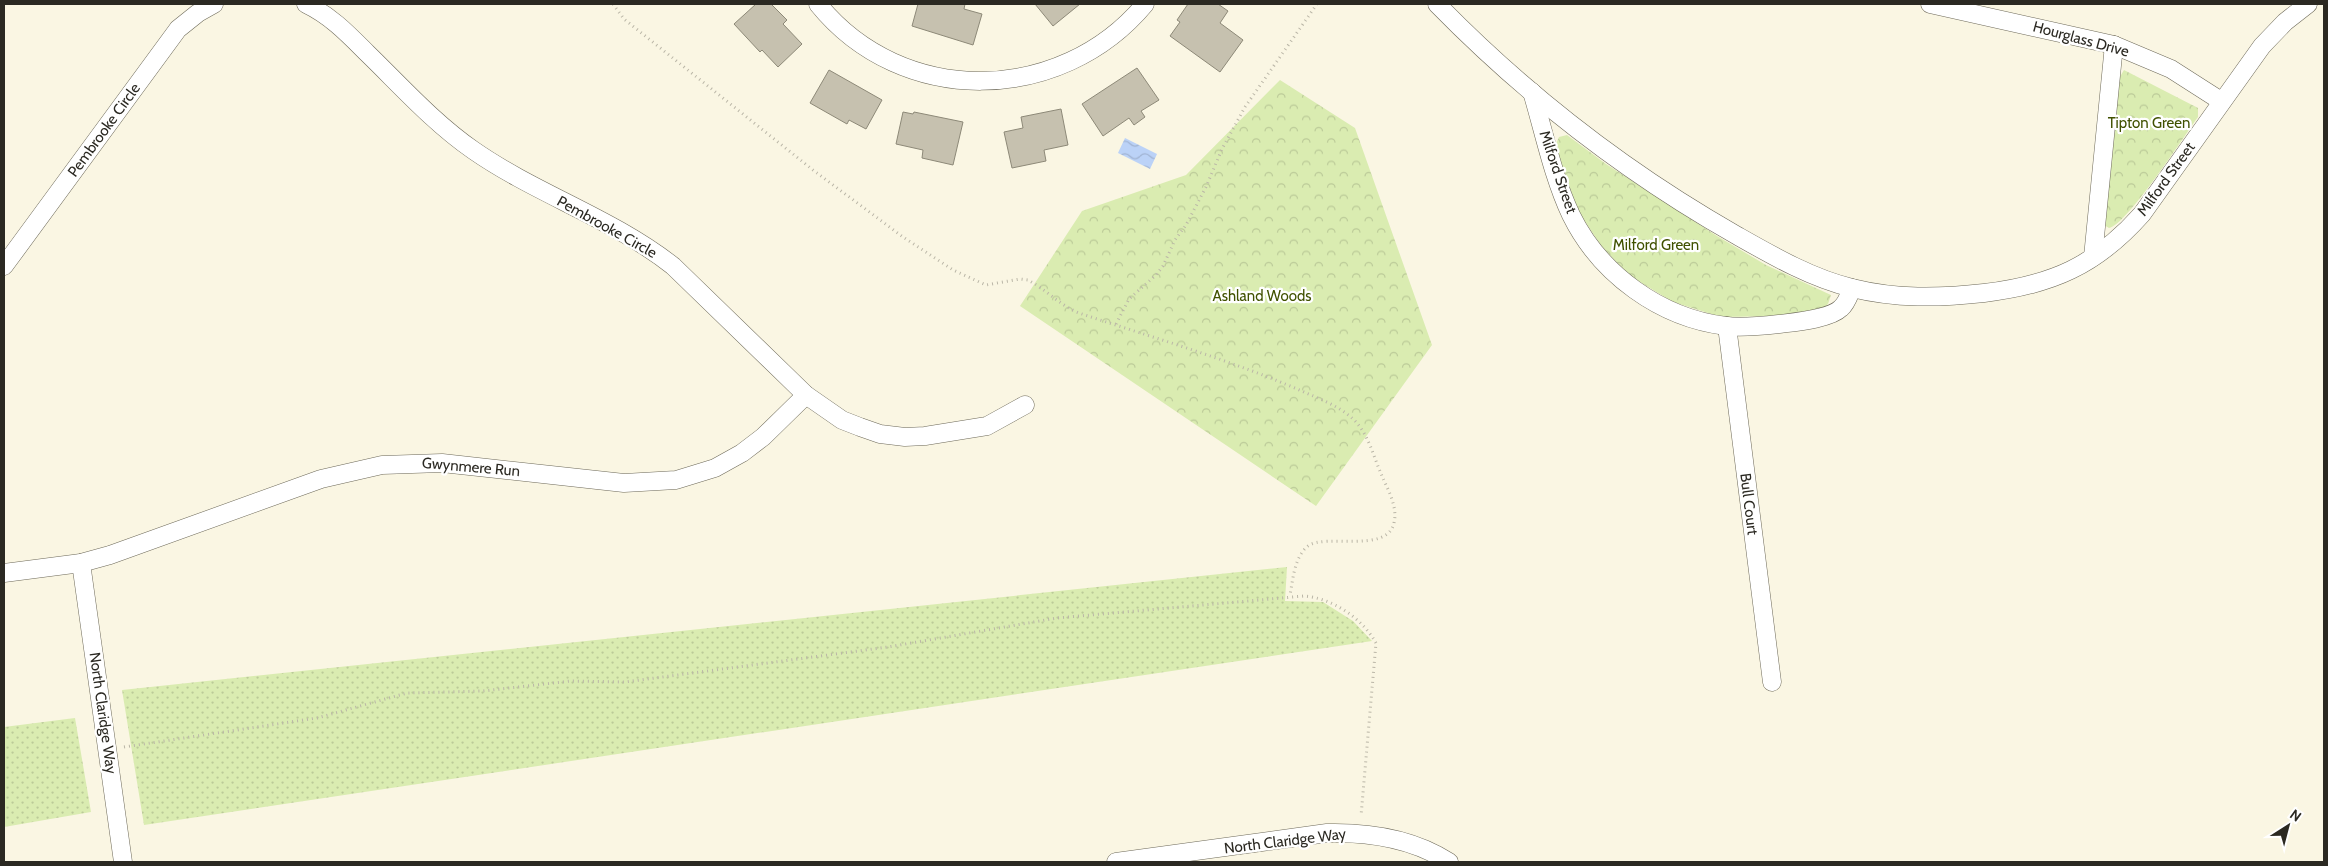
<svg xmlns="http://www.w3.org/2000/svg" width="2328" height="866" font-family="Cabin,sans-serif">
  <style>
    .grass { fill: url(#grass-dots) }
    .forest { fill: url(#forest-crowns) }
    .water { fill: url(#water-waves) }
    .building { fill: #c6c1af; stroke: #8d8978 }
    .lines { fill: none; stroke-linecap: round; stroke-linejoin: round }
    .street-casing { stroke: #6d6959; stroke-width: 19 }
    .path { stroke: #bab6a7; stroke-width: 3; stroke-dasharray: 1 4; stroke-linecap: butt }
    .street { stroke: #fff; stroke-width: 18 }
    .labels { text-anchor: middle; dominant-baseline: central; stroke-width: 4.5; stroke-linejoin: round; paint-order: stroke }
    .street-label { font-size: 15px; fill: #2b2922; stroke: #fff }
    .park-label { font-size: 15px; fill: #405100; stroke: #fff }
  </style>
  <defs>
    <pattern id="grass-dots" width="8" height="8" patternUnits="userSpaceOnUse" patternTransform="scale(1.25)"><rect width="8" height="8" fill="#daecb1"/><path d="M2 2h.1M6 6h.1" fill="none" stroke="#bbca98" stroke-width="1.8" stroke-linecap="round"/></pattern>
    <pattern id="forest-crowns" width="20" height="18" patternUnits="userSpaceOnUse" patternTransform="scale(1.25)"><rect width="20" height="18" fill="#daecb1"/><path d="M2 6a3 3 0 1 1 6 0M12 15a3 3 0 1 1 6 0" fill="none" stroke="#bbca98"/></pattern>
    <pattern id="water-waves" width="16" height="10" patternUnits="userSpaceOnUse" patternTransform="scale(1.25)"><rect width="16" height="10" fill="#bbd2f7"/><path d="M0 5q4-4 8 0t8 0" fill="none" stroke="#a1b4d3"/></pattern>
  </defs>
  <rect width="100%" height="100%" fill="#faf6e3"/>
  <!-- grass -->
  <g class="grass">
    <polygon points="1287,567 1285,601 1323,602 1353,621 1372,641 144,825 122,690"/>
    <polygon points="75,718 91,812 4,827 4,727"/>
  </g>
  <!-- forest -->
  <g class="forest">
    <path d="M2124 70 2198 108V117C2184 136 2127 225 2109 228L2104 225 2118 80Z"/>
    <polygon points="1280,80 1355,128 1432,345 1316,506 1020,306 1082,211 1186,175"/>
    <polygon points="1567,135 1606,164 1717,236 1766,265 1831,295 1828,304 1821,310 1778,316 1721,317 1673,302 1630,276 1602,247 1578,211 1555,146 1559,137"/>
  </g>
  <!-- water -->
  <polygon class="water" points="1125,138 1157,154 1150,169 1118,153"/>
  <!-- building -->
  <g class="building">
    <polygon points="756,4 771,4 787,20 783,24 802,44 778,67 762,50 760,52 734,24"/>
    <polygon points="918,4 965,4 964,9 982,14 973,45 912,26"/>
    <polygon points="1035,4 1080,4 1053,26"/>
    <polygon points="1188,4 1218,4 1228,11 1220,23 1243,40 1220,72 1170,36 1180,22 1177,20"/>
    <polygon points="1137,68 1159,100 1141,111 1145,117 1134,125 1129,118 1103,136 1082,104"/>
    <polygon points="829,70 882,100 866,129 849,120 847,124 810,103"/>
    <polygon points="1061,109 1068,145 1044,150 1046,161 1012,168 1004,132 1023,128 1021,117"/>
    <polygon points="903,112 913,114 914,112 963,122 953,165 922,158 923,150 896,144"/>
  </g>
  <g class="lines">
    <defs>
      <g id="street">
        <path d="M306 4C331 16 348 34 367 53 401 86 434 123 473 150 536 194 612 218 673 266L806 395 842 420 860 427 880 434 905 437 925 436 987 426 1025 405"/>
        <path d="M818 4C902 108 1061 105 1145 4"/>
        <path d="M1437 4C1525 94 1627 173 1736 235 1773 256 1811 278 1852 288 1896 299 1939 298 1984 293 2051 285 2096 266 2142 214L2262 46 2285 22 2308 4"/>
        <polyline points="1930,4 2114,45 2171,69 2221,101"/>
        <path d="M1532 92C1544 132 1553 177 1571 215 1600 274 1660 318 1726 326 1743 328 1761 326 1779 324 1795 322 1830 319 1841 308 1847 303 1849 295 1852 288"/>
        <polyline points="2093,257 2114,45"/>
        <polyline points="4,266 178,29 198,13 214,4"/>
        <polyline points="1727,326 1772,682"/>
        <polyline points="81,563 123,862"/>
        <polyline points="4,573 81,563 110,555 321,479 382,465 442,463 624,483 676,480 715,468 742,453 763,437 806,395"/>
        <path d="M1116 862 1327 833C1370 832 1412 838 1449 862"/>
      </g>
    </defs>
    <!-- street casing -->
    <use href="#street" class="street-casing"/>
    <!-- path -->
    <g class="path">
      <path d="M613 4 624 19 813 170 903 237 953 270 986 285 1020 279 1028 280C1045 289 1061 306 1079 313 1154 338 1231 360 1304 392 1322 400 1342 407 1356 422 1369 436 1374 458 1382 476 1388 490 1398 507 1394 523 1387 554 1325 533 1308 546 1294 557 1293 580 1290 595"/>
      <polyline points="1116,324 1129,299 1156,275 1163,266 1175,240 1186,225 1206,187 1222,149 1245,107 1317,4"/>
      <path d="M124 747 317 718 407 693 483 691 571 681 625 682 888 647 1057 618 1304 596C1332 598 1362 618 1376 643L1361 816"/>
    </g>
    <!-- street -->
    <use href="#street" class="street"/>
  </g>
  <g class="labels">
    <!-- street labels -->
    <g class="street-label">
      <text transform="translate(2081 39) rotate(15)">Hourglass Drive</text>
      <text transform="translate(104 130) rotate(-54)">Pembrooke Circle</text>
      <text transform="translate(1558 172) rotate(71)">Milford Street</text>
      <text transform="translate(2166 179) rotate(-54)">Milford Street</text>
      <text transform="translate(607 227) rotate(29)">Pembrooke Circle</text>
      <text transform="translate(471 467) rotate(5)">Gwynmere Run</text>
      <text transform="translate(1749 504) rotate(83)">Bull Court</text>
      <text transform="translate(103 713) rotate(82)">North Claridge Way</text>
      <text transform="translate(1285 841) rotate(-7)">North Claridge Way</text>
    </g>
    <!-- park labels -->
    <g class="park-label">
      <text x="2149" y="123">Tipton Green</text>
      <text x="1656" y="245">Milford Green</text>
      <text x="1262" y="296">Ashland Woods</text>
    </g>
  </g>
  <!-- border -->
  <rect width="2328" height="866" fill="none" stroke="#2b2922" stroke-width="10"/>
  <!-- north arrow -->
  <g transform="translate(2288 826) rotate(36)" stroke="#ffffff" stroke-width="4" paint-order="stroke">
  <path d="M0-4L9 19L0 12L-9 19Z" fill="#2b2922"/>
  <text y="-8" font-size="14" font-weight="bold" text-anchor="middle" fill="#2b2922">N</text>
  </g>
</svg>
